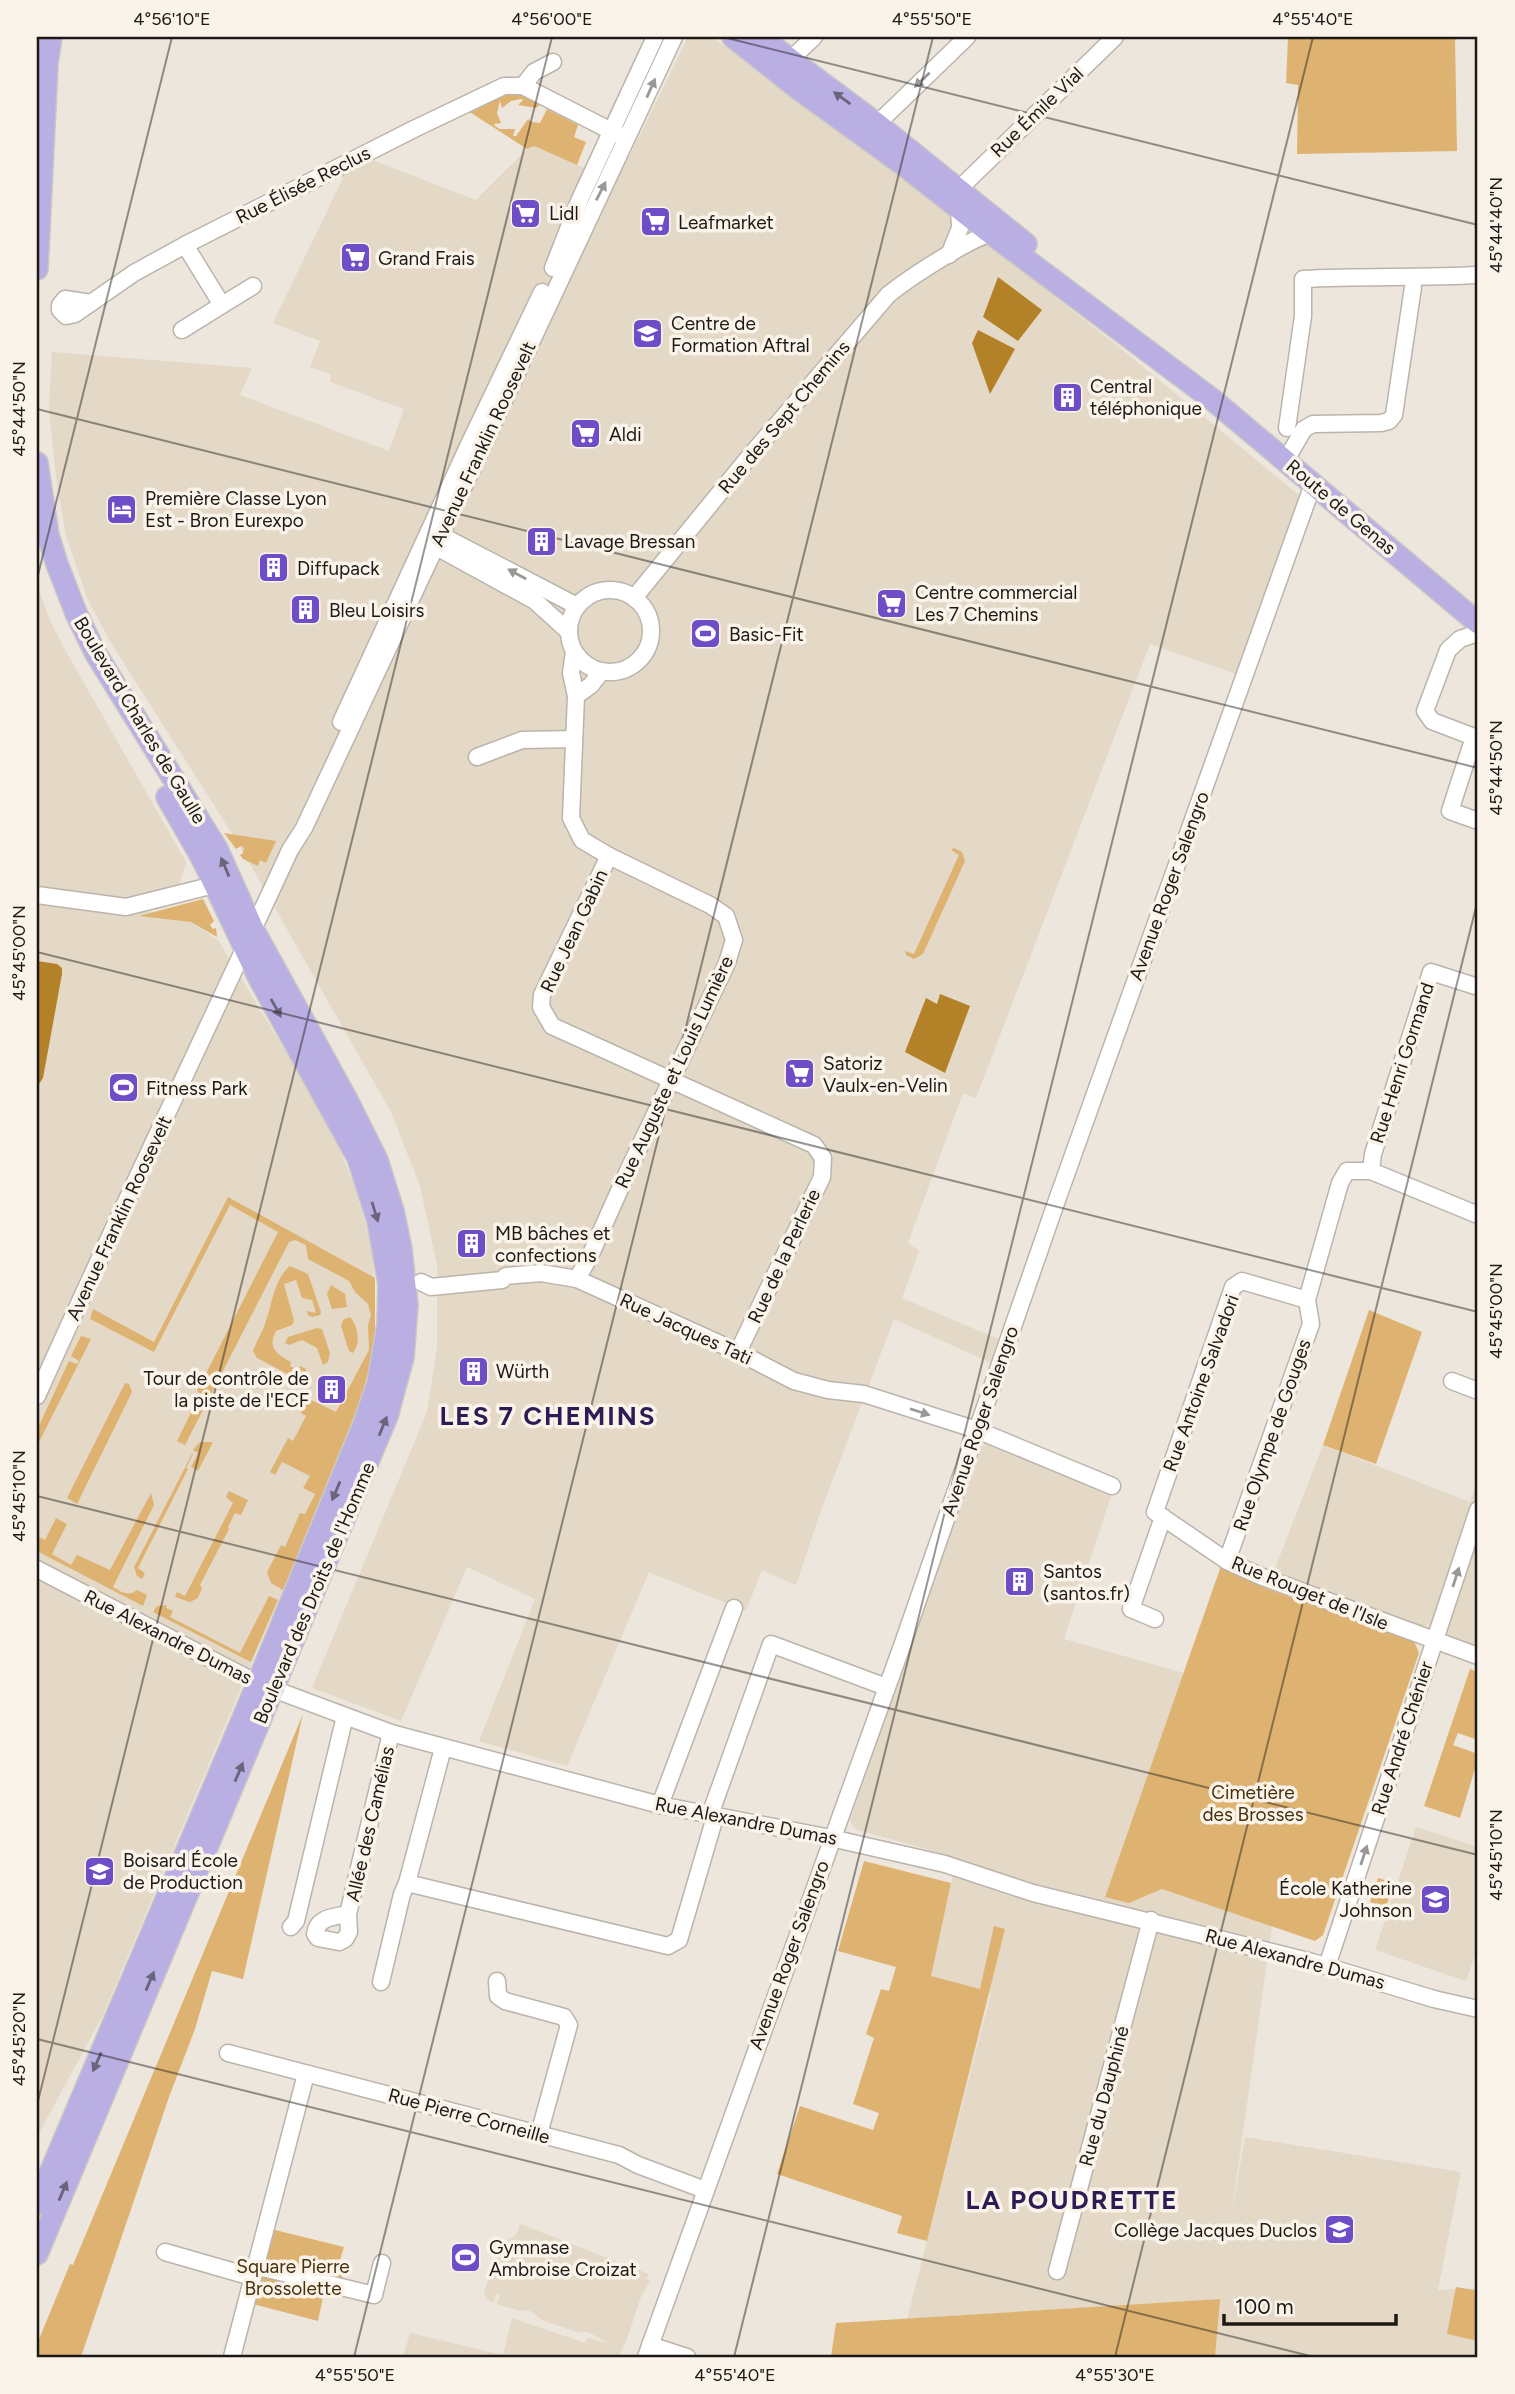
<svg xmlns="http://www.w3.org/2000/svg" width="1515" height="2394" font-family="Figtree,sans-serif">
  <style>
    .built { fill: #e4d8c7 }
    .green { fill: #deb371 }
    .water { fill: #b38128 }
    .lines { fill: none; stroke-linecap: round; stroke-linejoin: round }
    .minor-casing { stroke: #bbb4ab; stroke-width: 19 }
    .major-casing { stroke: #c9c8c7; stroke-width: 24 }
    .minor { stroke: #fff; stroke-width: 16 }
    .major { stroke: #b9afe2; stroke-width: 21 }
    .oneway { fill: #999896 }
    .oneway2 { fill: #6a647c }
    .ticks { fill: none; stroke: #1c1916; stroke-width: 2; stroke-opacity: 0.45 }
    .labels { text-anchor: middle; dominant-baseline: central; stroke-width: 7; stroke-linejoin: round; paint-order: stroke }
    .street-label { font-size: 19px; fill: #1c1916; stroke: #faf3e9 }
    .poi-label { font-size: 19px; fill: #1c1916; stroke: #faf3e9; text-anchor: start }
    .park-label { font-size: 19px; fill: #47310d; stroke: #faf3e9 }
    .district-label { font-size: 26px; font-weight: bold; letter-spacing: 2px; fill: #2c1b55; stroke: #faf3e9 }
    .neatline { fill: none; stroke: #1c1916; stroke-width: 2.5 }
    .ticks-label { font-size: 18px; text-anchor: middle; fill: #1c1916 }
  </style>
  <rect width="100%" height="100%" fill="#ede6dc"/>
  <!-- built -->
  <g class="built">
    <polygon points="688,37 712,37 860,144 1119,347 1300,496 1236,674 1150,644 976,1098 963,1093 908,1243 919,1251 902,1298 1000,1340 991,1363 894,1319 820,1513 796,1585 762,1570 746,1611 649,1572 567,1766 479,1741 535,1599 467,1567 401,1721 312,1688 427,1412 437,1348 437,1265 420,1186 391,1112 238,843 111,643 88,600 66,536 56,478 49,408 52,352 252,368 240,395 389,451 404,409 330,382 331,374 310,367 320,341 273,323 343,178 341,175 372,160 476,200 527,149 534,146 614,181 632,151"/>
    <polygon points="37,584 50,621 68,655 186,862 178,888 125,900 37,889"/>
    <polygon points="37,902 180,915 218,940 330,1125 353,1183 365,1222 373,1255 375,1303 375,1334 370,1365 360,1402 345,1441 103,2015 37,2137"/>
    <polygon points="984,1442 1112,1493 1064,1639 1184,1673 1105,1896 1129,1903 1162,1889 1272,1926 1231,2218 1245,2137 1461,2172 1438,2290 1478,2288 1478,2357 1215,2357 1219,2299 907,2319 991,1993 930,1976 957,1858 855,1829 850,1821 905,1657"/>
    <polygon points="1323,1445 1470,1502 1478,1479 1478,1656 1435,1641 1427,1624 1414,1641 1267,1589"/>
    <polygon points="1416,1827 1478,1847 1478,1946 1466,1981 1375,1950"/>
    <polygon points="520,2224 649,2274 647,2278 643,2277 650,2281 640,2299 627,2339 618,2357 403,2357 410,2333 503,2355 512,2318 585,2343 588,2338 608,2343 588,2332 577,2332 542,2320 530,2311 517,2310 497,2304 500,2295 497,2293 493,2303 487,2299 484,2293 500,2245 516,2235"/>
  </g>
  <!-- green -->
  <g class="green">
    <polygon points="1288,37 1460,37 1455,40 1457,151 1297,154 1298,85 1286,83"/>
    <polygon points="506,94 521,95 540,105 536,108 518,105 523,100 521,99 511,101 502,108 500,101 497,113 501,123 494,124 495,126 500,129 515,129 513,136 516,136 528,119 532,122 540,123 547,109 578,125 574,137 586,142 577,165 534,146 527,149 468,111"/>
    <polygon points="224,833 276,841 266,863 260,860 258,866 243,859 240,855 243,853 244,848 241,846 236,849"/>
    <polygon points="954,848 962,852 965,861 923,954 914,959 906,955 905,951 914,954 959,855 951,850"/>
    <polygon points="203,899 214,921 210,925 213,929 216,928 217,937 191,922 139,916"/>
    <polygon points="228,1197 375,1278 375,1334 370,1365 360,1402 283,1590 271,1583 267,1572 281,1545 285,1547 300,1513 305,1514 315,1494 303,1488 310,1476 282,1462 275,1475 270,1472 288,1438 293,1441 306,1416 301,1413 309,1399 336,1412 369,1350 368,1326 371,1315 368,1304 355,1292 349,1281 308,1259 306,1245 295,1240 289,1242 185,1445 177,1441 200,1394 197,1391 278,1232 230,1205 154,1352 90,1319 93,1309 154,1342"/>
    <path d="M290 1266 308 1274 321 1312 320 1315 312 1317 308 1315 307 1311 316 1313 312 1300 302 1298 296 1280 284 1284 294 1321 292 1325 276 1331C267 1348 277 1354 291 1362L290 1366 298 1370 300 1366 306 1369V1375L303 1382 257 1358 253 1351C256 1342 262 1333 265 1324 272 1305 274 1279 290 1266Z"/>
    <polygon points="331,1285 345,1294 347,1307 332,1309 327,1294"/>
    <polygon points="1369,1310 1422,1332 1376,1464 1323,1445"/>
    <path d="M350 1317C358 1326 361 1343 353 1353L349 1351 341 1326 343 1320Z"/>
    <polygon points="317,1328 322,1329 330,1353 328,1362 323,1365 317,1348 302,1340 289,1345 285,1343 288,1337"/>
    <polygon points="81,1336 91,1339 37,1446 37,1430 69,1361 77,1364 79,1361 71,1356"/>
    <polygon points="125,1383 129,1384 132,1392 77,1504 67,1498"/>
    <polygon points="200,1442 213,1442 198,1471 191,1467 198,1453 193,1450"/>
    <polygon points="192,1454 193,1454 186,1468 188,1469 138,1568 145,1573 142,1579 137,1576 134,1567"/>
    <polygon points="229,1491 248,1500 241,1515 235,1513 228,1527 229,1529 200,1585 202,1588 198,1598 190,1602 175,1597 177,1592 185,1596 233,1503 226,1497"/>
    <path d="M151 1493 154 1505 113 1587C121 1592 129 1597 137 1590L147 1595 143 1606 37 1551V1536L45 1540 56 1518 67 1524 52 1554 71 1565 77 1555 110 1570Z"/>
    <polygon points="1221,1566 1267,1589 1414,1641 1419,1653 1323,1935 1315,1941 1162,1889 1129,1903 1105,1897"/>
    <polygon points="269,1596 278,1600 251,1662 153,1612 157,1606 167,1605 166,1608 173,1611 170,1617 240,1653"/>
    <polygon points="1470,1669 1478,1672 1478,1740 1458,1733 1453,1745 1478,1754 1478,1759 1460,1818 1424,1806"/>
    <polygon points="303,1714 243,1979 212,1971 195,2029 169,2097 81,2357 37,2357 37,2344 70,2264 73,2265"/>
    <polygon points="864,1861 951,1883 931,1976 980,1989 994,1926 1005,1929 927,2241 897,2233 902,2216 777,2174 800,2106 873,2130 879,2113 853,2104 874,2038 866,2034 881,1989 889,1991 896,1967 838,1951"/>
    <polygon points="1378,1878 1394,1883 1386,1907 1370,1902"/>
    <polygon points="271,2229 344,2247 337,2269 341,2273 344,2282 327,2278 318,2321 253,2304"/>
    <polygon points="1456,2287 1478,2291 1478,2341 1447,2334"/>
    <polygon points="1220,2299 1215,2357 831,2357 836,2323"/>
  </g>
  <!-- water -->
  <g class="water">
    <polygon points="998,277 1042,310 1018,341 983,317"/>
    <polygon points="978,330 1015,349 990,394 972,343"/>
    <polygon points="37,961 57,964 62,968 62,974 43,1078 37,1087"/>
    <polygon points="940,994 970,1006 945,1073 905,1052 926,998 937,1004"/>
  </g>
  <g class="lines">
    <defs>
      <g id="minor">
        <polyline points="790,60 814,37"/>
        <polyline points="523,86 534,72 553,62"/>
        <polyline points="877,132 877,124 967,37"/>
        <polyline points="960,188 1115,37"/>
        <polyline points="949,255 960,228 959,201"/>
        <polyline points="553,268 580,199 655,37"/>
        <polyline points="91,303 65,299 60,305 60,310 66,316 75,314 134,273 185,245 414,129 504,86 523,86 621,136"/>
        <polyline points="222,305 253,286"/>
        <polyline points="182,330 222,305 185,245"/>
        <path d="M1287 428 1303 316V279C1362 276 1419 278 1478 275"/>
        <polyline points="1286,460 1304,429 1313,424 1381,423 1389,421 1394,415 1413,287"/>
        <polyline points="433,531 577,606"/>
        <polyline points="429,543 535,601 568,631"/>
        <circle cx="610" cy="631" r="41"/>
        <path d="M634 598 744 463 888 295C905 281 979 231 997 233"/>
        <polyline points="1478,633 1460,639 1448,650 1425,711 1432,721 1474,737 1450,811 1478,821"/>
        <polyline points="574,652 571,673 576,696 571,818 582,840 609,856 710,905 726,916 734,940 727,963 628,1171 590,1256 577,1279"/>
        <polyline points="576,696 591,685 601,672"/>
        <polyline points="341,722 471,440 542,292"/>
        <polyline points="477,757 522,740 574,739"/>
        <polyline points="609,856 542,995 541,1007 552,1026 814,1145 823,1158 822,1177 738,1352"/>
        <polyline points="37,895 126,907 214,885"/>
        <polyline points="1478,985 1478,987 1431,972 1373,1154 1371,1171 1478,1215"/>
        <polyline points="421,1282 431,1287 502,1280 506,1276 541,1273 577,1279 738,1352 794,1381 828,1390 864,1394 977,1430 1112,1486"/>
        <polyline points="1307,1300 1242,1281 1233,1287 1155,1512 1227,1561 1260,1576 1478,1656"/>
        <polyline points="1452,1381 1478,1391"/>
        <path d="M37 1396C119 1213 206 1032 290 850L304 828 674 37"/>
        <polyline points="1227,1561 1311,1324 1307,1300 1340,1183 1347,1171 1371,1171"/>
        <polyline points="37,1569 257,1683 391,1733 660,1805 831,1838 945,1864 1033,1893 1312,1962 1434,1999 1478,2009"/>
        <polyline points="1155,1619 1131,1609 1163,1517"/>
        <polyline points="443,1748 407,1883 668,1946 679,1940 715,1817"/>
        <polyline points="660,1805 734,1608"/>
        <polyline points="710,1815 771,1644 886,1687"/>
        <path d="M348 1914C334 1917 317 1917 315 1934L318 1938 339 1942 345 1939 349 1932 348 1914 391 1733"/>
        <polyline points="291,1927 296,1921 345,1716"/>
        <polyline points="1327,1966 1478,1510"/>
        <polyline points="497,1981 498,1996 505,2001 564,2017 569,2025 539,2134"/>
        <polyline points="381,1982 402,1894 407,1883"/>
        <polyline points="228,2053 619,2155 638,2165 705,2190"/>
        <polyline points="165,2252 252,2277"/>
        <polyline points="255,2266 374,2295 382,2263"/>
        <polyline points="1057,2271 1151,1920"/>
        <polyline points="650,2345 687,2357"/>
        <polyline points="232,2357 306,2074"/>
        <polyline points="646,2357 903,1643 1057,1200 1313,484"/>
      </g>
      <g id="major">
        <polyline points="733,37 800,90 901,163 989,232 1213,400 1478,623"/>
        <polyline points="760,37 877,124 1026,244"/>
        <polyline points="37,269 47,63 51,37"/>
        <polyline points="37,463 48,535 57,564 76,613 96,654 217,849 253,929 347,1100 377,1160 393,1211 401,1249 407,1305 403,1357 387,1416 37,2254"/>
        <polyline points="37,2204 249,1704 364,1424 378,1383 388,1324 389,1284 378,1221 358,1158 259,978 202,858 167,797"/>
      </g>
    </defs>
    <!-- minor casing -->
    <use href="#minor" class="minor-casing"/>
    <!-- major casing -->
    <use href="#major" class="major-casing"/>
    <!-- minor -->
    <use href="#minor" class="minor"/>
    <!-- major -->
    <use href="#major" class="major"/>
  </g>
  <!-- one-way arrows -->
  <defs><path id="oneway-solid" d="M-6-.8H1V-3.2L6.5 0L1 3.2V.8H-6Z" transform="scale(1.75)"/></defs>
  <g class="oneway">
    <use href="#oneway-solid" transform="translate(922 80) rotate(136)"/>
    <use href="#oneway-solid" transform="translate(651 88) rotate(-66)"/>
    <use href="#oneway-solid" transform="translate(601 191) rotate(-63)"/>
    <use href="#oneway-solid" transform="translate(517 574) rotate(-152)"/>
    <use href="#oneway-solid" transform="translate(920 1412) rotate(18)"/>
    <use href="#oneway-solid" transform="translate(1456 1577) rotate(-72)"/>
    <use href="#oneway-solid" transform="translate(1364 1855) rotate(-72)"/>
  </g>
  <g class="oneway2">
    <use href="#oneway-solid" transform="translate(842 98) rotate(-144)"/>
    <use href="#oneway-solid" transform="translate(225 867) rotate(-113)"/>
    <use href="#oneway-solid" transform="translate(276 1008) rotate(61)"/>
    <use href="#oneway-solid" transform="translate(375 1212) rotate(73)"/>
    <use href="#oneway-solid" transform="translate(383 1426) rotate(-68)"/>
    <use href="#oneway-solid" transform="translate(336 1491) rotate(113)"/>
    <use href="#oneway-solid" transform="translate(239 1772) rotate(-67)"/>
    <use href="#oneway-solid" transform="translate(150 1981) rotate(-67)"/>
    <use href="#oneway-solid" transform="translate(97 2062) rotate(114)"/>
    <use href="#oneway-solid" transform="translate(63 2191) rotate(-67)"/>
  </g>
  <!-- ticks -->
  <path class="ticks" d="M723 37 1478 225M37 409 1478 768M37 579 172 37M37 952 1478 1312M37 1496 1478 1855M37 2039 1314 2357M37 2105 552 37M354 2357 933 37M734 2357 1313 37M1115 2357 1478 899"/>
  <!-- icons -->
  <defs>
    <symbol id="supermarket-square" viewBox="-11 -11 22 22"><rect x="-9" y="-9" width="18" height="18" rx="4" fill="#6f4dc6" stroke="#faf3e9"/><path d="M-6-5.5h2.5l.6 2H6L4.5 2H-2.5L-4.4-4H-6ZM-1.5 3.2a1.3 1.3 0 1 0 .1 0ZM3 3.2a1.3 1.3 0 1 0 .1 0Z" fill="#fff"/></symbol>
    <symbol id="university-square" viewBox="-11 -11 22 22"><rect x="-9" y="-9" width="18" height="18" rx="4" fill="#6f4dc6" stroke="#faf3e9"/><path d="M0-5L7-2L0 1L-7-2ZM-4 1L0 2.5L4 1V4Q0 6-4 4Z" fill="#fff"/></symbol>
    <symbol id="building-square" viewBox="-11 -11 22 22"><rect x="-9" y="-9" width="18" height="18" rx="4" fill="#6f4dc6" stroke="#faf3e9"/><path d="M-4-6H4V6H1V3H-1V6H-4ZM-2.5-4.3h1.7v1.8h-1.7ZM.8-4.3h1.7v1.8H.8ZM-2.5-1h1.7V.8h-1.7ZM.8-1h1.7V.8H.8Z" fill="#fff"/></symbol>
    <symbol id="hotel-square" viewBox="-11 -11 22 22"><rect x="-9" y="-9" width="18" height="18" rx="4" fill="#6f4dc6" stroke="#faf3e9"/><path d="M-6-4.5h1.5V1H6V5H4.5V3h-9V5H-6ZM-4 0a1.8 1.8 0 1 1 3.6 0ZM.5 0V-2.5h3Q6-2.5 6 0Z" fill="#fff"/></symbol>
    <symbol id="stadium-square" viewBox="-11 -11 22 22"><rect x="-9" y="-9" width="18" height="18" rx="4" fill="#6f4dc6" stroke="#faf3e9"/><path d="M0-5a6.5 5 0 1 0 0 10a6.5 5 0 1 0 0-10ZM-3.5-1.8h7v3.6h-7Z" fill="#fff"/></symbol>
    <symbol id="school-square" viewBox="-11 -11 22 22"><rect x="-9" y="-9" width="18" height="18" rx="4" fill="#6f4dc6" stroke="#faf3e9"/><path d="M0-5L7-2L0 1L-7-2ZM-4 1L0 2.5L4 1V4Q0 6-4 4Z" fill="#fff"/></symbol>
  </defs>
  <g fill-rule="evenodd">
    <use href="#supermarket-square" x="508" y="196" width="35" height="35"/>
    <use href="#supermarket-square" x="638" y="204" width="35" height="35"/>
    <use href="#supermarket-square" x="338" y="240" width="35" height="35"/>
    <use href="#university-square" x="630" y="316" width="35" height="35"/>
    <use href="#building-square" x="1050" y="380" width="35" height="35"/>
    <use href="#supermarket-square" x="568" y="416" width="35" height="35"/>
    <use href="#hotel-square" x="104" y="492" width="35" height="35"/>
    <use href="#building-square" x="524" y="524" width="35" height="35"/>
    <use href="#building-square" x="256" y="550" width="35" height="35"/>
    <use href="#supermarket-square" x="874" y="586" width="35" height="35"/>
    <use href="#building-square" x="288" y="592" width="35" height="35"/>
    <use href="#stadium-square" x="688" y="616" width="35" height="35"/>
    <use href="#supermarket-square" x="782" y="1056" width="35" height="35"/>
    <use href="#stadium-square" x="106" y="1070" width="35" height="35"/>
    <use href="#building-square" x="454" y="1226" width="35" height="35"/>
    <use href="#building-square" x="456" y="1354" width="35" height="35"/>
    <use href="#building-square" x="314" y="1372" width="35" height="35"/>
    <use href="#building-square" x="1002" y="1564" width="35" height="35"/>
    <use href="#school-square" x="82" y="1854" width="35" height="35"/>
    <use href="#school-square" x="1418" y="1882" width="35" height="35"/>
    <use href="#school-square" x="1322" y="2212" width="35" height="35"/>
    <use href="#stadium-square" x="448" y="2240" width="35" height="35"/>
  </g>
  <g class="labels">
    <!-- street labels -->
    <g class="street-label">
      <text transform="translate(1037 112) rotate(-44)">Rue Émile Vial</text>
      <text transform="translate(303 185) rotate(-27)">Rue Élisée Reclus</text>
      <text transform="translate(784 417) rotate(-50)">Rue des Sept Chemins</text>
      <text transform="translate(483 444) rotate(-65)">Avenue Franklin Roosevelt</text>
      <text transform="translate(1341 507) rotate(40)">Route de Genas</text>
      <text transform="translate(140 720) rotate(59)">Boulevard Charles de Gaulle</text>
      <text transform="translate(1169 886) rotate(-70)">Avenue Roger Salengro</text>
      <text transform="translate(574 931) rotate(-65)">Rue Jean Gabin</text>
      <text transform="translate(1402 1063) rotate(-72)">Rue Henri Gormand</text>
      <text transform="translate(674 1072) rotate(-65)">Rue Auguste et Louis Lumière</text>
      <text transform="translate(119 1218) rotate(-65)">Avenue Franklin Roosevelt</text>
      <text transform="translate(784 1256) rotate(-65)">Rue de la Perlerie</text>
      <text transform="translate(686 1329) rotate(25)">Rue Jacques Tati</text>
      <text transform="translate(1201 1383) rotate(-70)">Rue Antoine Salvadori</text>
      <text transform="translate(980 1421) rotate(-71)">Avenue Roger Salengro</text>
      <text transform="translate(1272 1435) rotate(-71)">Rue Olympe de Gouges</text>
      <text transform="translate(314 1593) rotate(-67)">Boulevard des Droits de l'Homme</text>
      <text transform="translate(1310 1593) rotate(22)">Rue Rouget de l'Isle</text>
      <text transform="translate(168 1637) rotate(27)">Rue Alexandre Dumas</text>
      <text transform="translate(1402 1738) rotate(-72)">Rue André Chénier</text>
      <text transform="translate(746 1821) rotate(11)">Rue Alexandre Dumas</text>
      <text transform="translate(370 1824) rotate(-77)">Allée des Camélias</text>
      <text transform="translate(789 1955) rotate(-70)">Avenue Roger Salengro</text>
      <text transform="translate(1295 1959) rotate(15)">Rue Alexandre Dumas</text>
      <text transform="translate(1104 2096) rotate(-75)">Rue du Dauphiné</text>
      <text transform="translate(469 2116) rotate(15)">Rue Pierre Corneille</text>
    </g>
    <!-- poi labels -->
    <g class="poi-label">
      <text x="549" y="213">Lidl</text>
      <text x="678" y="222">Leafmarket</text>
      <text x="378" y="258">Grand Frais</text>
      <text x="671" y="323">Centre de<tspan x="671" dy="22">Formation Aftral</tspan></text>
      <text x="1090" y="386">Central<tspan x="1090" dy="22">téléphonique</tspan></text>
      <text x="609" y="434">Aldi</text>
      <text x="145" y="498">Première Classe Lyon<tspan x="145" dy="22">Est - Bron Eurexpo</tspan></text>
      <text x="564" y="541">Lavage Bressan</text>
      <text x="297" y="568">Diffupack</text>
      <text x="915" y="592">Centre commercial<tspan x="915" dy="22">Les 7 Chemins</tspan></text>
      <text x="329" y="610">Bleu Loisirs</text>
      <text x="729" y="634">Basic-Fit</text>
      <text x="823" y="1063">Satoriz<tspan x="823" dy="22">Vaulx-en-Velin</tspan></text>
      <text x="146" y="1088">Fitness Park</text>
      <text x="495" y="1233">MB bâches et<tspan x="495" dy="22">confections</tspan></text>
      <text x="496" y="1371">Würth</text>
      <text x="309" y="1378" text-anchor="end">Tour de contrôle de<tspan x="309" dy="22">la piste de l'ECF</tspan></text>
      <text x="1043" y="1571">Santos<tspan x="1043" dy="22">(santos.fr)</tspan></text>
      <text x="123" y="1860">Boisard École<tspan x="123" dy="22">de Production</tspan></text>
      <text x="1412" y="1888" text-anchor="end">École Katherine<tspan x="1412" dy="22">Johnson</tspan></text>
      <text x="1317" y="2230" text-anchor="end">Collège Jacques Duclos</text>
      <text x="489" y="2247">Gymnase<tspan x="489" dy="22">Ambroise Croizat</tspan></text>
    </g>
    <!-- park labels -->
    <g class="park-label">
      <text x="1253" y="1792">Cimetière<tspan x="1253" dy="22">des Brosses</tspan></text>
      <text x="293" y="2266">Square Pierre<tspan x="293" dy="22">Brossolette</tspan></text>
    </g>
    <!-- district labels -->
    <g class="district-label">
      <text x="548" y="1416">LES 7 CHEMINS</text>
      <text x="1072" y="2200">LA POUDRETTE</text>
    </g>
  </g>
  <!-- border -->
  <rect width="1515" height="2394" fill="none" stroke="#faf3e9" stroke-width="77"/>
  <!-- scale -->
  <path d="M1224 2314v10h172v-10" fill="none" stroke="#1c1916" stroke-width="3.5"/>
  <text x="1235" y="2314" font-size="21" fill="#1c1916" stroke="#faf3e9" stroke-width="5" paint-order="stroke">100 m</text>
  <rect x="38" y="38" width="1438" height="2318" class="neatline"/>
  <g class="ticks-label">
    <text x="172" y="25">4°56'10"E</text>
    <text x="552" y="25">4°56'00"E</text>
    <text x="932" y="25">4°55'50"E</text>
    <text x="1313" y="25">4°55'40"E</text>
    <text transform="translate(1496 225) rotate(-90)" y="6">45°44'40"N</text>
    <text transform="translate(19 409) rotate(-90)" y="6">45°44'50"N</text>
    <text transform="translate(1496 768) rotate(-90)" y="6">45°44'50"N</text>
    <text transform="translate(19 953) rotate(-90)" y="6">45°45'00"N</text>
    <text transform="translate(1496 1311) rotate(-90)" y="6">45°45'00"N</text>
    <text transform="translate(19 1496) rotate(-90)" y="6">45°45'10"N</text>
    <text transform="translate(1496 1855) rotate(-90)" y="6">45°45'10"N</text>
    <text transform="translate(19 2039) rotate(-90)" y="6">45°45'20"N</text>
    <text x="355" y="2381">4°55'50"E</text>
    <text x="735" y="2381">4°55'40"E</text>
    <text x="1115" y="2381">4°55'30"E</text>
  </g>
</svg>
